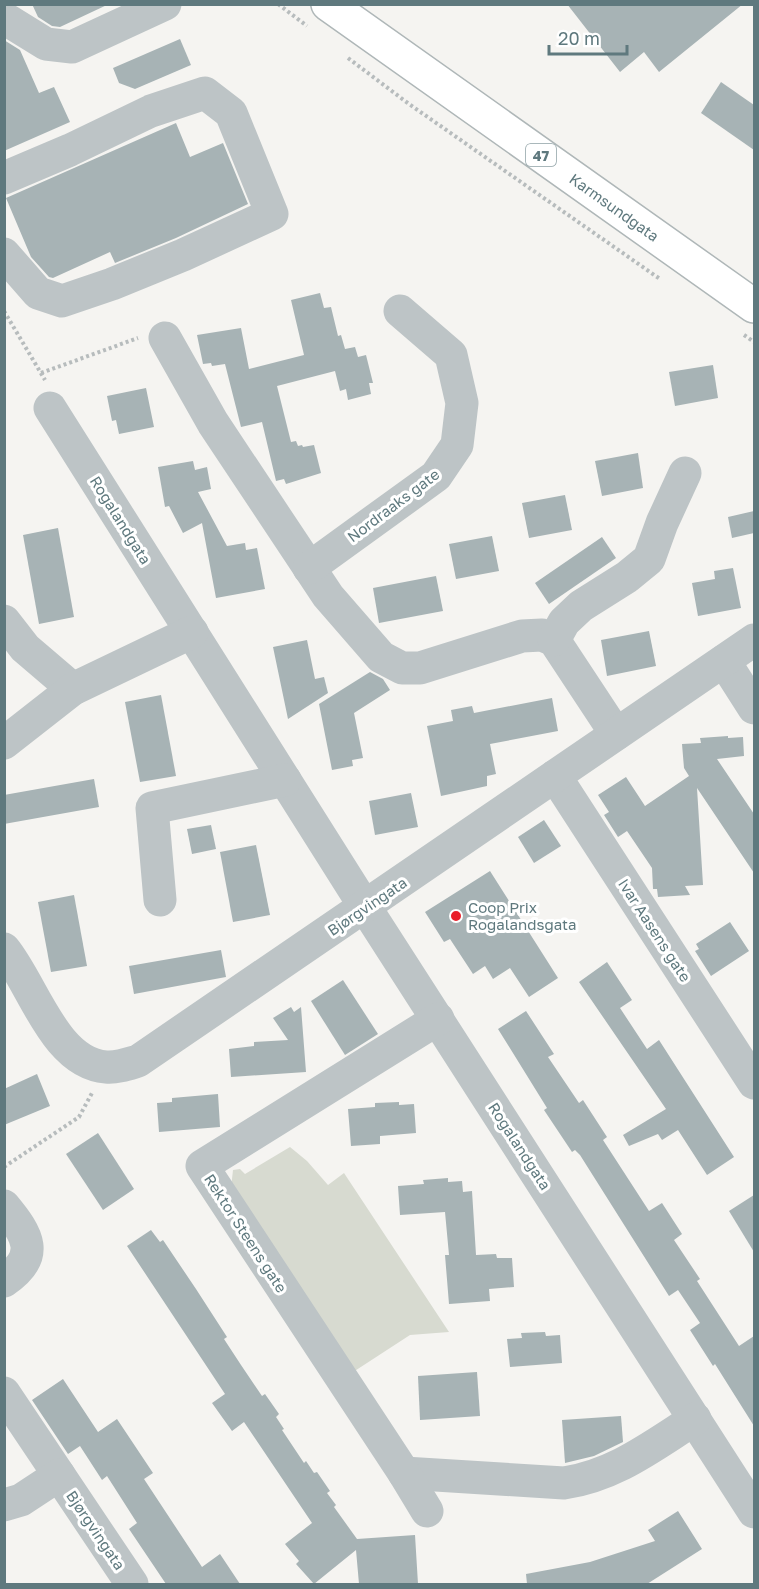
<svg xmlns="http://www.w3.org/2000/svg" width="759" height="1589" font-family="'Golos Text',sans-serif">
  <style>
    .green { fill: #d7dad0 }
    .building { fill: #a7b3b5 }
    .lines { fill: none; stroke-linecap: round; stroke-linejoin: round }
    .major-casing { stroke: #afb7b8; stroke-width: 36 }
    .path { stroke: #b7bcbd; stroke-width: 4; stroke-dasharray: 3 3; stroke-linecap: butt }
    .minor { stroke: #bdc4c6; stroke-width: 33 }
    .major { stroke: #fff; stroke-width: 33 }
    .poi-dot { fill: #e91d28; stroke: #fff; stroke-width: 2 }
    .labels { text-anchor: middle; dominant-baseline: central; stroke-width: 6; stroke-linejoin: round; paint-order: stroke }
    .shield { fill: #fff; stroke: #8fa1a5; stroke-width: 1.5 }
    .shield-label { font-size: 14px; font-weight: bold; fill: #5f797e }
    .street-label { font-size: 15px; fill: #5f797e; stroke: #fff }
    .poi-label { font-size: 15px; fill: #5f797e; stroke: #fff; text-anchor: start }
  </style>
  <rect width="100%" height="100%" fill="#f5f4f1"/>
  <!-- green -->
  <polygon class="green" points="290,1147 307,1161 328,1185 344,1173 449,1332 410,1335 347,1376 230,1197 233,1170 240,1169 245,1174"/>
  <!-- building -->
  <g class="building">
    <polygon points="32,4 109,4 60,27 52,26 38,17"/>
    <polygon points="567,4 743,4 659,72 644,52 620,72"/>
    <polygon points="180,39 191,65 135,89 119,83 113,68"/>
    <polygon points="4,40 20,50 39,93 54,87 70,122 4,151"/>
    <polygon points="721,82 754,105 754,150 701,113"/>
    <polygon points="176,123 190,157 223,143 248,204 176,238 115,263 110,252 53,278 49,277 31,257 6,198"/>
    <polygon points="320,293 324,308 331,307 338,336 341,335 345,349 355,347 358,357 366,355 373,383 369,383 371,394 348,400 346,389 340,391 335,371 277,386 291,442 296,441 298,446 302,445 303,447 314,445 321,473 286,484 284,479 276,481 262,422 241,427 225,364 212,366 211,363 203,364 197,335 241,328 249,369 304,355 291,300"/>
    <polygon points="713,365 718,398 675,406 669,372"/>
    <polygon points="146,388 154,427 119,434 116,420 112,421 107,396"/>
    <polygon points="638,453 643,488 602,496 595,461"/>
    <polygon points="193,461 195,470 207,467 211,489 198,492 227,546 245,543 246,550 257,548 265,589 216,598 202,523 183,533 169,506 165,507 158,467"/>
    <polygon points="565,495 572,530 529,538 522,503"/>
    <polygon points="754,511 754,533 732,538 728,517"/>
    <polygon points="58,528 74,617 39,624 23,535"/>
    <polygon points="492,536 499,571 456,579 449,544"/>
    <polygon points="602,537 616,558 549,604 535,583"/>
    <polygon points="733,568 741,608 698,616 692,583 715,579 714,571"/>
    <polygon points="436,576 443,611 379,623 373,588"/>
    <polygon points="649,631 656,666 607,676 601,640"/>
    <polygon points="307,640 315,679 324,677 328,693 288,719 273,647"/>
    <polygon points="370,672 383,679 390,690 354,713 363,758 352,760 353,766 332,770 319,704"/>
    <polygon points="161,695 176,776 140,782 125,702"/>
    <polygon points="552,698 558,731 490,744 496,774 487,776 487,786 441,796 427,726 453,721 451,710 472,706 474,713"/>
    <polygon points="728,736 728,738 743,737 744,756 717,759 754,814 754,873 697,788 703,885 685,886 690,895 658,897 657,889 653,889 652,868 627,831 618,837 604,815 609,812 598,795 626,777 645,806 689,776 684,768 682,744 701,743 700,738"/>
    <polygon points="94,779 99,807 4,824 4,795"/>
    <polygon points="411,793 418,827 375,835 369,801"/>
    <polygon points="544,820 561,846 534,863 518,837"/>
    <polygon points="211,825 216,849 192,854 187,829"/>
    <polygon points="256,845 270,915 233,922 220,852"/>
    <polygon points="490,871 558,978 529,997 510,968 493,979 485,966 473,974 450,939 444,942 425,912"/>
    <polygon points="74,895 87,966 51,972 38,902"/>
    <polygon points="730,922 749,951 711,976 695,951 699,949 696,944"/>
    <polygon points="221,950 226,977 134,994 129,966"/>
    <polygon points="607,962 632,1000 620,1008 647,1049 659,1040 734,1157 707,1175 678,1130 662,1140 658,1134 629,1146 623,1135 666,1109 579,982"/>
    <polygon points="343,980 378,1034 345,1055 311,1001"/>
    <polygon points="291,1007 294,1012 301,1007 306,1072 231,1077 229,1049 254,1046 254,1042 288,1040 273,1018"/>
    <polygon points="526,1011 554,1054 548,1057 579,1103 583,1100 607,1137 603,1140 649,1211 662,1203 682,1234 674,1240 700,1279 697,1281 739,1346 754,1336 754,1426 715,1364 713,1366 690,1330 700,1323 678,1290 669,1296 580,1155 575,1150 572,1152 544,1110 547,1108 498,1029"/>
    <polygon points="37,1074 50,1106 4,1125 4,1089"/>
    <polygon points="218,1094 220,1127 159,1132 157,1103 172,1102 172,1098"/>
    <polygon points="399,1102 399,1105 414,1104 416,1133 380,1136 380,1144 351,1146 348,1109 375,1107 375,1103"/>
    <polygon points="98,1133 134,1189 103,1210 66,1154"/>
    <polygon points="448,1178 448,1182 462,1181 463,1192 472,1191 476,1255 496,1254 497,1258 512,1258 514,1287 489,1289 490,1301 449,1304 445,1255 449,1255 445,1212 400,1215 398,1186 424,1184 423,1180"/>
    <polygon points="754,1195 754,1252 729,1211"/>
    <polygon points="151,1230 160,1242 163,1240 196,1289 227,1337 224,1339 241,1365 262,1396 265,1394 279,1414 276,1417 284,1429 282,1430 304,1463 306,1461 314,1473 317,1472 330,1491 327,1493 336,1505 334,1507 357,1539 415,1535 418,1584 359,1584 356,1550 314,1584 296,1564 299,1561 285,1544 312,1523 244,1422 232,1431 212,1403 225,1394 127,1246"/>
    <polygon points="545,1332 546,1336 560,1335 562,1363 510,1367 507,1339 522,1338 521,1333"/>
    <polygon points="477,1372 480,1416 420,1420 418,1376"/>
    <polygon points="63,1379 98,1432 117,1419 153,1473 144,1479 202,1567 220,1554 240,1584 166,1584 129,1529 137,1523 107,1476 102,1480 80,1446 68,1454 32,1400"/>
    <polygon points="621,1416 623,1442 594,1456 565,1463 562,1420"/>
    <polygon points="678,1511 702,1549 647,1584 527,1584 526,1574 590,1562 655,1541 648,1530"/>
  </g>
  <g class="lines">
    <defs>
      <g id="major">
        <path id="s1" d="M328 4 754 306"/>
      </g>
    </defs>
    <!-- major casing -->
    <use href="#major" class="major-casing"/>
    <!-- path -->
    <g class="path">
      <polyline points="278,4 307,26"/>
      <polyline points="348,58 409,104 660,279"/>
      <polyline points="4,311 45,380"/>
      <polyline points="744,335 754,342"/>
      <polyline points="41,373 138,338"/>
      <polyline points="4,1167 79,1117 92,1093"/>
    </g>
    <!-- minor -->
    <g class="minor">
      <polyline points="4,18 46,44 72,47 165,4"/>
      <polyline points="4,178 70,150 151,111 205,93 231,113 272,214 183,255 112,284 62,301 38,293 4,254"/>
      <polyline points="165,338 213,423 328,596 381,657 402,668 420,668 522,636 542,635 554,640 616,734"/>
      <polyline points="50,408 365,907 754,1512"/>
      <polyline points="309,568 436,476 457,445 462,403 451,355 400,311"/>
      <polyline points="4,621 25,648 73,689"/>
      <polyline points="554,640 564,622 581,606 627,577 649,559 662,523 685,473"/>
      <polyline points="724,661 754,708"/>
      <polyline points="4,743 73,689 192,632"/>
      <polyline points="555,776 754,1083"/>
      <polyline points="160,900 152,808 285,780"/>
      <path d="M4 949C33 984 54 1063 106 1067 117 1068 128 1064 138 1061L754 640"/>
      <path d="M4 1206C28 1235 41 1256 4 1281"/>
      <polyline points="4,1393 132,1584"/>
      <path d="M404 1473 564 1483C616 1475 652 1446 695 1419"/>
      <polyline points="4,1505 21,1500 59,1475"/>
      <polyline points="427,1511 404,1473 202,1166 438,1019"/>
    </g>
    <!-- major -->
    <use href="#major" class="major"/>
  </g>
  <!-- markers -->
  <circle class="poi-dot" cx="456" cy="916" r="6"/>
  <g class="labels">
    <!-- shield labels -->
    <rect class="shield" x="526" y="144" width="30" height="22" rx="4.5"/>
    <g class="shield-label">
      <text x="541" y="155">47</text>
    </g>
    <!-- street labels -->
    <g class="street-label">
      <text stroke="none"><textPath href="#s1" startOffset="351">Karmsundgata</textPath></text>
      <text transform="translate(393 505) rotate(-37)">Nordraaks gate</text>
      <text transform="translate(121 520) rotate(58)">Rogalandgata</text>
      <text transform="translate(367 906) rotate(-34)">Bjørgvingata</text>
      <text transform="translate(655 930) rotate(57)">Ivar Aasens gate</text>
      <text transform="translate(520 1146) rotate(57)">Rogalandgata</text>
      <text transform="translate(246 1233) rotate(57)">Rektor Steens gate</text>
      <text transform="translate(96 1530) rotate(56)">Bjørgvingata</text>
    </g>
    <!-- poi labels -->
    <g class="poi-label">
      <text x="468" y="907">Coop Prix<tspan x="468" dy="17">Rogalandsgata</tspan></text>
    </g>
  </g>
  <!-- border -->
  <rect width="759" height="1589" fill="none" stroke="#5f797e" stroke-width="12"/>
  <!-- scale -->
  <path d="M549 45v9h78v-9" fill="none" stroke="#5f797e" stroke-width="3"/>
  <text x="558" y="45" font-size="18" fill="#5f797e" stroke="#ffffff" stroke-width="4.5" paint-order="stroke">20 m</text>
</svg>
